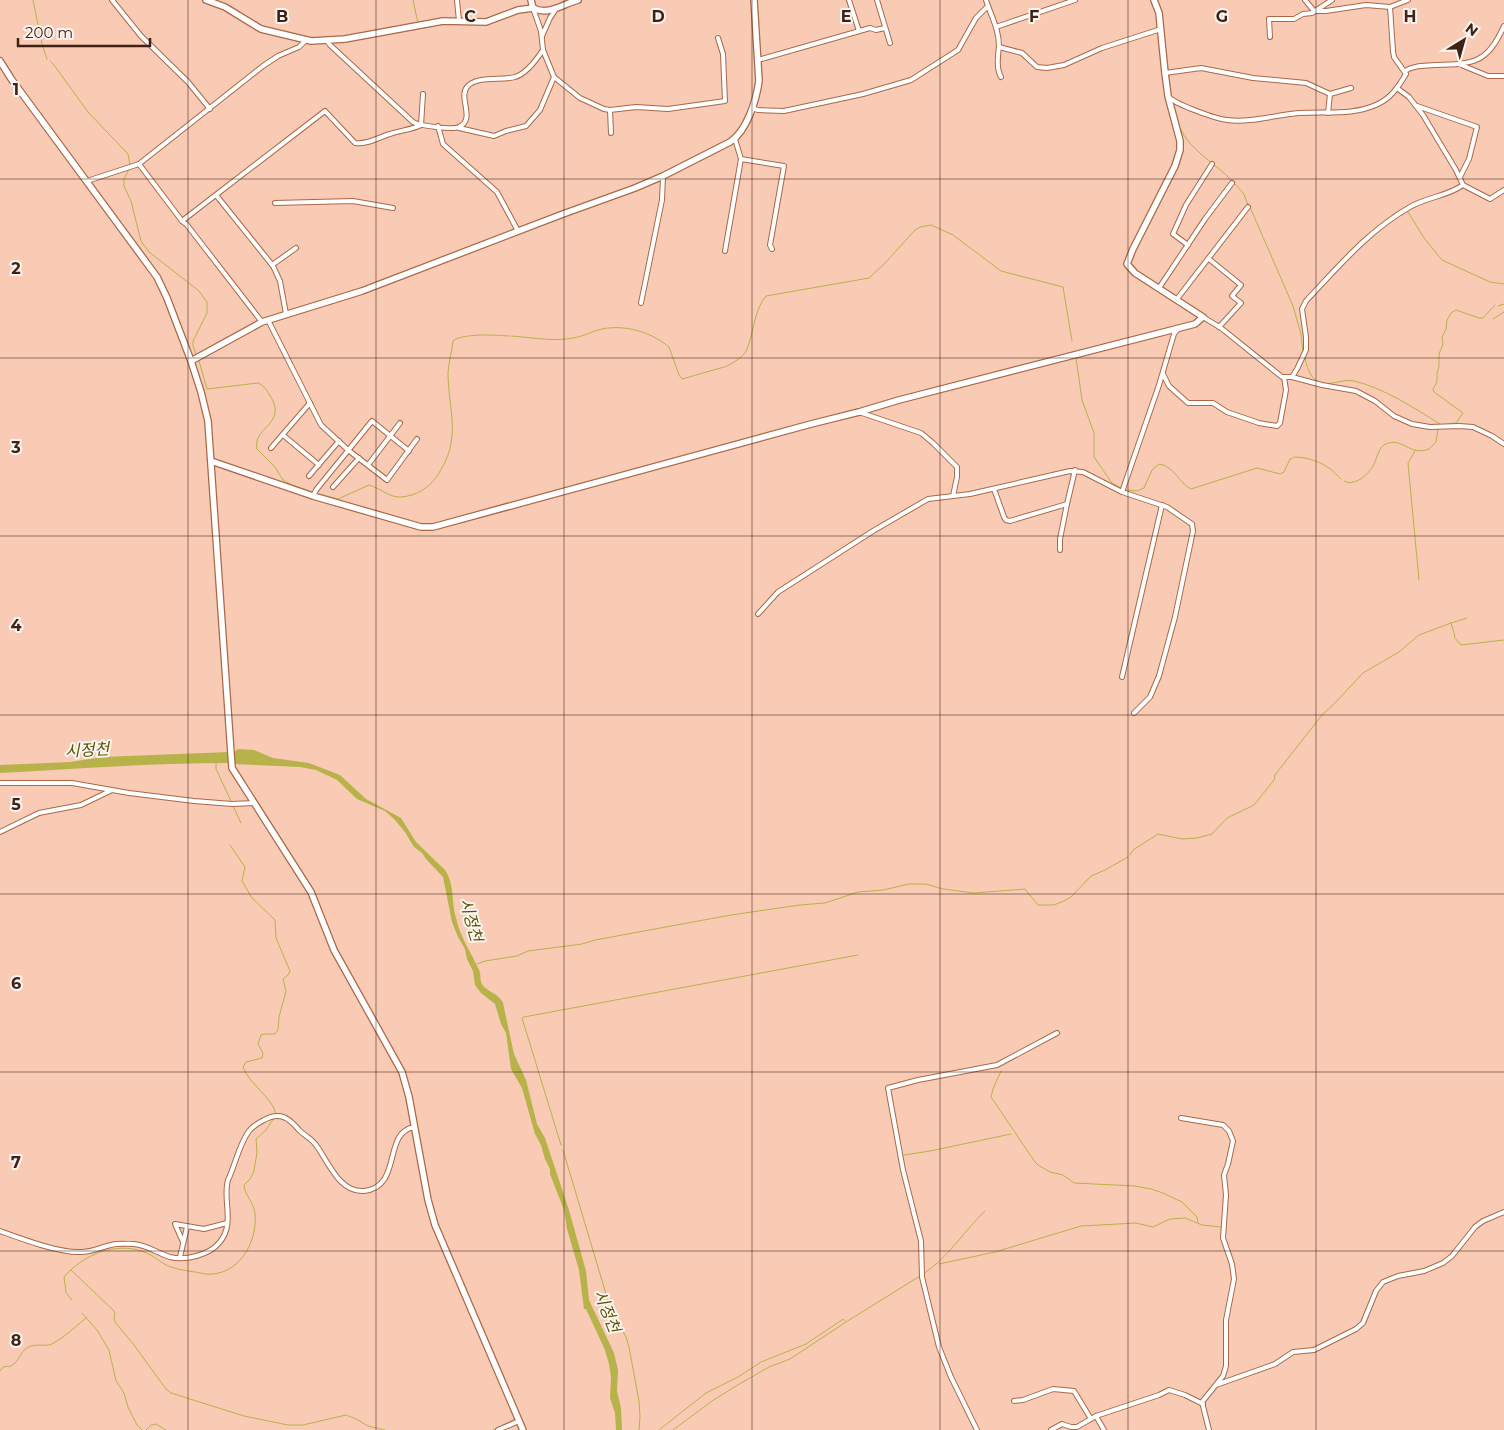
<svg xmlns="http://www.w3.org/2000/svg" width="1504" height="1430" font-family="Montserrat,'Noto Sans KR',sans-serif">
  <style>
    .water { fill: #b8b24a }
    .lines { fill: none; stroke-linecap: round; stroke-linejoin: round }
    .stream { stroke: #b8b24a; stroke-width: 1 }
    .street-casing { stroke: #ac6746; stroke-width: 6 }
    .secondary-casing { stroke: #ac6746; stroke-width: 8 }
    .street { stroke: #fff; stroke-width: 4 }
    .secondary { stroke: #fff; stroke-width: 5.5 }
    .grid { fill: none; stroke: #402215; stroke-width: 1; stroke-opacity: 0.55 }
    .labels { text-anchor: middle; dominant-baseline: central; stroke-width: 4; stroke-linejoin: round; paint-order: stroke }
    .water-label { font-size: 16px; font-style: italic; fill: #5a5400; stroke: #fdf5f2 }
    .grid-label { font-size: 16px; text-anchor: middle; font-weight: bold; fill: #402215; stroke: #fdf5f2; stroke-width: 4; stroke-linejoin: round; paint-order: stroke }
  </style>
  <rect width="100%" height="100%" fill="#f9cbb5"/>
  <!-- water -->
  <g class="water">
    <path d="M238 749 254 750 273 758 309 763 340 775 366 799 401 818 416 842 445 870C455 885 451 901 456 918 460 937 472 954 479 970 481 974 480 978 481 982 484 991 499 993 503 1003L514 1054 526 1080 537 1124 545 1138 569 1210 586 1271 589 1300 614 1353 618 1370 617 1391 621 1408 622 1430H616L615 1413 610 1398 611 1377 609 1364 605 1350 586 1309H584L579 1270 567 1229 564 1210 550 1174V1169L545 1159 541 1145 535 1134 522 1088 511 1069 506 1033 501 1024 495 1004 481 993 475 985 473 971 467 959 465 949 458 937 452 922 443 877 426 859 422 853 414 847 405 832 394 819 385 811 357 799 337 780 316 770 300 767 235 764 234 752Z"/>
    <path d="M229 752V763C152 763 77 769 0 773V765L70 762 102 757Z"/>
  </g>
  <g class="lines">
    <!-- stream -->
    <g class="stream">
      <polyline points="33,0 42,44 47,59"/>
      <polyline points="413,0 418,23"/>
      <polyline points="50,61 54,65 88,112 128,154 130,165"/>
      <path d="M1180 128C1190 151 1216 163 1232 181"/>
      <polyline points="129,169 124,179 124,186 131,201 141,241 149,252 199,291 207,302 207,313 193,341 193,346 196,354"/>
      <polyline points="1234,183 1244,194 1248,205"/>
      <polyline points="1250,207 1293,306 1301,334 1303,352"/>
      <polyline points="1408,212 1424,238 1442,260 1490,282 1504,284"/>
      <polyline points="1498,306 1504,304"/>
      <polyline points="1493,319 1504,312"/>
      <path d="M511 336C529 337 548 341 566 339 576 338 583 336 592 332 617 322 649 330 669 347L679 375 682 379 724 367"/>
      <polyline points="1076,358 1082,400 1094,433 1094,457 1112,483 1121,488"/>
      <path d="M1305 358C1307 366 1309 376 1317 381 1328 388 1342 378 1354 381 1384 388 1414 408 1440 424"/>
      <path d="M199 361 207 389 258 383C265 386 267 391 271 397 287 425 252 427 257 449L275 467 283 480 292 485 312 492"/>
      <path d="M725 367C733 363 744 357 747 349 754 332 754 310 766 296L869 278 886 262 915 230 920 227 931 225 953 235 1001 271 1063 287 1072 341"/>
      <polyline points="1440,425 1456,423 1463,413 1434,392 1433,389 1437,382 1437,373 1439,366 1439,354 1443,344 1442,337 1446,329 1447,320 1451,313 1456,310 1479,318 1483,318 1495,305"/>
      <polyline points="1415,451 1408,463 1419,580"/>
      <path d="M1294 457C1306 457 1319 461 1329 468 1334 471 1337 476 1341 479"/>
      <path d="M1344 481C1354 487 1368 475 1373 466 1377 460 1377 450 1384 445 1402 435 1409 457 1429 449L1436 442 1438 429"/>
      <path d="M1126 490 1137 491 1144 488 1152 470 1159 464C1174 466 1179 483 1191 489L1257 468 1280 474 1284 472 1290 459 1293 458"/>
      <path d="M316 493 338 499 369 485C380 488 390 498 401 497 416 496 429 488 437 476 463 438 448 412 448 372 449 361 452 351 453 341 462 333 497 335 509 336"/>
      <polyline points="1451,623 1455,636 1454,637 1461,645 1504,640"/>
      <polyline points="216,763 216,769 231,801"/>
      <polyline points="233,806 241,823"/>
      <path d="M230 845 245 867 242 881 252 898 275 920 276 938 290 971 288 975 283 979 286 991 285 995 279 1017 278 1030 275 1034H265L261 1035 258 1044 263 1053 262 1058 246 1062 243 1067C249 1084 273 1098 276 1114"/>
      <polyline points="1130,855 1133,850 1158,834 1182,839 1197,838 1212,834 1227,818 1254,805 1274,780 1275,775 1278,771 1322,715 1335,703 1363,673 1399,652 1419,635 1451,623 1467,618"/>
      <polyline points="477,964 485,961 517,956 528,951 582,944 595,940 731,915 800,905 825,903 858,892 883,890 909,884 926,884 943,889 974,893 1025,889 1038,905 1054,905 1064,901 1071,897 1091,876 1105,870 1128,857"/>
      <polyline points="1001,1071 993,1089 991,1097 1035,1162 1038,1165 1050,1172 1063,1175 1074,1183 1135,1186 1151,1189 1163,1193 1182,1202 1197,1217 1198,1222"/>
      <polyline points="561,1145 522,1018 524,1017 858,955"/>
      <polyline points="563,1150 609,1304 626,1337 629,1347 639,1401 640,1417 639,1430"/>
      <polyline points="904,1155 930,1151 1011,1134"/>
      <polyline points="939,1264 995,1252 1081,1226 1136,1223 1153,1227 1170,1219 1185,1218 1202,1225 1221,1227"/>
      <polyline points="71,1270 114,1311 115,1314 114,1318 115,1322 134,1345 166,1389 171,1393 244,1416 288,1425 303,1425 346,1415 356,1419 368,1426 385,1430"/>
      <path d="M923 1274C948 1258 964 1231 985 1211"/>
      <path d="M66 1292 64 1277C83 1255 115 1241 144 1252 154 1255 161 1264 171 1267 181 1271 194 1271 205 1274 238 1277 258 1243 255 1213 254 1203 244 1194 244 1185L250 1179 254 1171 257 1152 256 1139 266 1130 274 1118"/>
      <polyline points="66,1293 72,1300"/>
      <polyline points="82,1313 97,1330 109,1350 116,1381 124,1393 128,1407 137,1425 142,1430"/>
      <path d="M0 1371 3 1367C7 1366 11 1367 14 1364 20 1359 21 1350 29 1347 37 1343 46 1347 52 1344 65 1337 75 1327 86 1318"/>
      <polyline points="146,1430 151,1425 156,1424 166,1430"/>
      <polyline points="493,1430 515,1419"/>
      <polyline points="659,1430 706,1393 738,1377 761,1362 806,1344 842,1320 843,1319 845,1321"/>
      <polyline points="673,1430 712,1401 736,1386 769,1367 790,1359 846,1322 920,1276"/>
    </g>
    <defs>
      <g id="street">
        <polyline points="112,0 141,36 188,82 210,109"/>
        <polyline points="457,0 459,21"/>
        <polyline points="849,0 859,31"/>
        <polyline points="877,0 890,43"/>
        <path d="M986 0C991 16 999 29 999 46 998 56 996 68 1001 77"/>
        <polyline points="1305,0 1314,11 1326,11 1366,5 1390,7 1408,0"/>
        <polyline points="996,27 1075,0"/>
        <polyline points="542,36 550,18 556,9"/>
        <polyline points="1270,37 1269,19 1294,19 1303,14 1312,13 1332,0"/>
        <path d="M327 41 330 45 413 122C420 126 453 130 459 127 476 119 458 98 467 87 476 75 503 81 515 77 526 74 537 59 543 50L541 31 533 8"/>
        <polyline points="999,47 1022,53 1037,67 1047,68 1064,65 1102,48 1161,29"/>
        <polyline points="543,50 554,77 580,98 604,109 610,110 636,107 668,109 725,101 723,54 718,38"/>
        <polyline points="758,60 870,28 876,30 885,28"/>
        <polyline points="1459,64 1488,76 1504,76"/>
        <path d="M1405 71C1415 65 1424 66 1435 65 1475 64 1487 63 1504 26"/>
        <polyline points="1165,73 1201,68 1253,78 1306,83 1330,94 1351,88"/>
        <polyline points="1397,88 1409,97 1423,115 1456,170 1463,185 1490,199 1504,190"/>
        <path d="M1170 98C1178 105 1216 119 1227 120 1251 123 1275 115 1299 113 1325 111 1353 116 1378 104 1391 98 1399 86 1406 74L1394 57 1393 51 1390 7"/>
        <polyline points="1417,106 1477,127 1469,159 1460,177"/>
        <polyline points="752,108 758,110 784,111 863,94 911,80 958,50 976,18 988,6"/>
        <polyline points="610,110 611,133"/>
        <polyline points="1328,113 1330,94"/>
        <polyline points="438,126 443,144 497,192 518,231"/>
        <polyline points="459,128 494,136 506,131 526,126 540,110 554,77"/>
        <polyline points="741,159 784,166 770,245 772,249"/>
        <polyline points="139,164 182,221 187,225 262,322"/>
        <polyline points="87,181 139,164 263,66 278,56 299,47 306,40"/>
        <polyline points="216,195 273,266 280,281 286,314"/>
        <polyline points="275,203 353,201 393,208"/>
        <path d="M182 221 325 111 355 143C367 145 379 137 390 134 401 130 411 130 421 125L423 94"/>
        <polyline points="1188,245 1173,234 1186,205 1212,164"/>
        <polyline points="725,251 741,159 735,139"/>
        <polyline points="1209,259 1241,285 1232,296 1241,303 1219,327"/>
        <polyline points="272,265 296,248"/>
        <polyline points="1159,288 1205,219 1232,183"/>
        <polyline points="1177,299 1248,207"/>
        <polyline points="641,303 662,200 663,176"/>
        <polyline points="1203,317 1221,328 1282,377 1292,377 1322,385 1356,391 1375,401 1394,416 1412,424 1430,427 1459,426 1473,427 1492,436 1504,444"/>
        <polyline points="268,320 321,425 348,450 387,480 417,439"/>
        <polyline points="1163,374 1169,386 1188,403 1213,403 1227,412 1259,423 1277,426 1280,423 1286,390 1284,377"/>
        <path d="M1292 377 1297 369 1306 350V337L1302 309 1306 301C1338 267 1369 230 1410 207 1427 197 1448 196 1463 185"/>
        <polyline points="859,412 921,433 933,443 957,467 957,477 953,496"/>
        <polyline points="283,435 319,465"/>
        <polyline points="271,448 310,403"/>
        <polyline points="368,465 400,423"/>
        <polyline points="309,476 339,441"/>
        <polyline points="333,487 359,458"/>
        <polyline points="994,489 1004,517 1006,520 1010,521 1067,504 1075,470"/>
        <polyline points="1122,492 1159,385 1174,334 1178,329"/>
        <polyline points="313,496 316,490 372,421 409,451"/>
        <polyline points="1060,550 1060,539 1067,504"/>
        <polyline points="758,614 778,592 873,531 928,499 970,494 1070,471 1083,472 1122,492 1167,507 1192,524 1193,531 1175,617 1159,676 1150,697 1134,713"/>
        <polyline points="1122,677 1162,505"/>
        <polyline points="0,783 72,783 129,793 194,801 232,804 254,803"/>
        <polyline points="0,832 39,813 81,805 110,791"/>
        <polyline points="1181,1118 1223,1125 1229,1131 1233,1141 1228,1164 1224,1175 1226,1195 1223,1238 1232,1264 1234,1279 1226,1320 1226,1366 1223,1376 1202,1402 1209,1430"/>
        <path d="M0 1231C22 1239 59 1253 81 1252 92 1252 101 1247 111 1245 118 1243 126 1244 134 1244 147 1245 157 1253 170 1257 185 1261 209 1255 219 1243 236 1224 222 1200 228 1180 235 1166 239 1144 249 1131 253 1126 258 1123 264 1120 280 1111 289 1118 299 1130 305 1136 312 1139 316 1145 328 1161 339 1193 364 1191 403 1187 382 1133 414 1127"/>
        <polyline points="183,1242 175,1224 204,1229 227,1223"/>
        <polyline points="180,1257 187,1227"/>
        <polyline points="1216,1385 1275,1364 1293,1352 1314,1350 1356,1329 1363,1323 1376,1291 1383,1282 1398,1276 1424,1271 1443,1263 1452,1256 1475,1227 1483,1221 1504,1212"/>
        <polyline points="1014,1401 1023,1400 1053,1389 1074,1391 1091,1419"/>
        <polyline points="1096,1416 1104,1430"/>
        <polyline points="498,1430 519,1421"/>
        <polyline points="977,1430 951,1377 939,1347 922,1277 921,1241 903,1170 888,1088 918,1080 997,1065 1057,1033"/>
        <polyline points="1051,1430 1062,1424 1071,1427 1077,1427 1096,1416 1159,1395 1169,1390 1185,1395 1203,1404"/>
      </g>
      <g id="secondary">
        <path d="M206 0 225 7 261 29 311 41 345 39 443 21 486 22 518 10 533 8C548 16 563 4 578 0"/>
        <polyline points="531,0 533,8"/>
        <polyline points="0,61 12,80 157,277 167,298 191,361 201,392 208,421 232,768 311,892 334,950 402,1072 409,1097 428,1200 435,1225 523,1430"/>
        <path d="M191 361 262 322 362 291 563 214 635 188 663 176 730 142C747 131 756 101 759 81L754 0"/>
        <polyline points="211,461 313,496 421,527 433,527 811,424 859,412 899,400 1195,324 1203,317 1135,273 1127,264 1133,249 1175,166 1180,150 1180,141 1168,96 1165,73 1159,13 1154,0"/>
      </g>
    </defs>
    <!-- street casing -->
    <use href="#street" class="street-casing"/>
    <!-- secondary casing -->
    <use href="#secondary" class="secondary-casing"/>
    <!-- street -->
    <use href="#street" class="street"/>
    <!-- secondary -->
    <use href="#secondary" class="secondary"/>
  </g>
  <!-- grid -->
  <path class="grid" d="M188 0V1430M376 0V1430M564 0V1430M752 0V1430M940 0V1430M1128 0V1430M1316 0V1430M0 179H1504M0 358H1504M0 536H1504M0 715H1504M0 894H1504M0 1072H1504M0 1251H1504"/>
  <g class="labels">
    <!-- water labels -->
    <g class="water-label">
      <text transform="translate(87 750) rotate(-3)">시정천</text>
      <text transform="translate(471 920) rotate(74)">시정천</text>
      <text transform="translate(607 1311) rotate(68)">시정천</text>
    </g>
  </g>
  <g class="grid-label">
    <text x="282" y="22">B</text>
    <text x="470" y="22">C</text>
    <text x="658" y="22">D</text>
    <text x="846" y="22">E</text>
    <text x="1034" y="22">F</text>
    <text x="1222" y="22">G</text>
    <text x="1410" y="22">H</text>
    <text x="16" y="95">1</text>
    <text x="16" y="274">2</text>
    <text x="16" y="453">3</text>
    <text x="16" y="631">4</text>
    <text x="16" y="810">5</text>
    <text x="16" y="989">6</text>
    <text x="16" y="1168">7</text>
    <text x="16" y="1346">8</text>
  </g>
  <!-- north arrow -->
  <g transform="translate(1464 40) rotate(37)" stroke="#fdf5f2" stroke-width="4" paint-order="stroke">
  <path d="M0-4L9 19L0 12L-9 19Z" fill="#402215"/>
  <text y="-8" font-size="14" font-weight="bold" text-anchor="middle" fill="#402215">N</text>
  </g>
  <!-- scale -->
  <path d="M18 38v8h132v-8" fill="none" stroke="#402215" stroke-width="2.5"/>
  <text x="25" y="38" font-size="15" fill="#402215" stroke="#fdf5f2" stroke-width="4" paint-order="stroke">200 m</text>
</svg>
